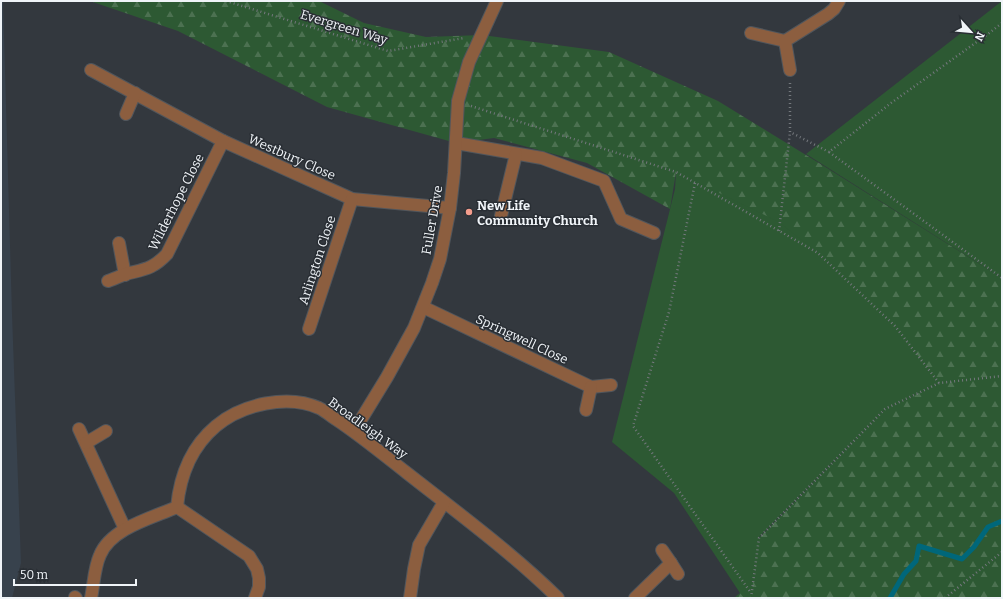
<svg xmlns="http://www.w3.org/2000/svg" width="1003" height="599" font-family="Bitter,serif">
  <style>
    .built { fill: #38424d }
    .forest { fill: url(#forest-firs) }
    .green { fill: #2d5933 }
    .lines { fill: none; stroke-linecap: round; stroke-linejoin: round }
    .stream { stroke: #00677a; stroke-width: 5 }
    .minor-casing { stroke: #51565c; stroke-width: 14 }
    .path { stroke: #74787d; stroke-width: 2.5; stroke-dasharray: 1 3; stroke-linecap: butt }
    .minor { stroke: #8c5e3f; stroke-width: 12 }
    .poi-dot { fill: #f49d8d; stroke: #292e34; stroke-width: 1.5 }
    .labels { text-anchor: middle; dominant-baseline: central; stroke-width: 3; stroke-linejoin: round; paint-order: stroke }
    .street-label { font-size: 13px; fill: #f0f4f8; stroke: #292e34 }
    .poi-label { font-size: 13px; font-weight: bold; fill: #f0f4f8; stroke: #292e34; text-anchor: start }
  </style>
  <defs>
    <pattern id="forest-firs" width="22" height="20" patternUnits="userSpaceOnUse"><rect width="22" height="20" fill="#2d5933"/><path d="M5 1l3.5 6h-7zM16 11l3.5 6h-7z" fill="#4c7151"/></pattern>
  </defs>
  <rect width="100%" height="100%" fill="#33383e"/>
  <!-- built -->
  <polygon class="built" points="1,1 3,1 12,314 21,563 12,598 1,598"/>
  <!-- forest -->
  <polygon class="forest" points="90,1 319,1 364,23 426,37 482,35 609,52 718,101 819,163 1002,278 1002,598 734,598 740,593 759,538 885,409 939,383 676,172 670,209 587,163 494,138 456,143 327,107 178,31"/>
  <!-- green -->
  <g class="green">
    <polygon points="1002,1 1002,278 806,154"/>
    <polygon points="676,172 779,222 818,253 895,326 939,383 885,409 759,537 751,598 744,598 740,593 674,493 612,442 675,189"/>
  </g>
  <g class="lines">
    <!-- stream -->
    <polyline class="stream" points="890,598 904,574 916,561 919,546 962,559 974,547 988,527 1002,521"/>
    <defs>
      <g id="minor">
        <polyline points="751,33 785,41"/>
        <polyline points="91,70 223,141 352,199 450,208"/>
        <polyline points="790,70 785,41 828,14 834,9 839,1"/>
        <polyline points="126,114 135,93"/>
        <polyline points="456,143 542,158 604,181 621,219 654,233"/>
        <polyline points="501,216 516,154"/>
        <polyline points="119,243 125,275"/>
        <path d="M108 281C114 279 120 276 126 274 145 269 153 269 167 254L223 141"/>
        <polyline points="423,307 591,387 611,385"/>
        <polyline points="309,329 352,199"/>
        <polyline points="586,410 591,387"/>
        <polyline points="79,429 125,529"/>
        <polyline points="354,431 387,377 414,328 432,283 440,259 450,208 454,173 458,101 469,62 497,1"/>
        <polyline points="86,443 106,431"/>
        <polyline points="177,507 249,556 257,569 259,578 259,587 255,598"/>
        <polyline points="662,550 671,563"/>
        <polyline points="75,597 76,598"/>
        <path d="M91 598C94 584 94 568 100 555 111 528 152 518 177 507 180 475 191 447 216 426 242 404 288 394 319 408 325 411 331 416 337 420 361 436 384 455 407 473 458 513 511 552 558 598"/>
        <polyline points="410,598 414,569 419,545 444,502"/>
        <polyline points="635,598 671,563 678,574"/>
      </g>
    </defs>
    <!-- minor casing -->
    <use href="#minor" class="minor-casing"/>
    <!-- path -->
    <g class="path">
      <polyline points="226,1 388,51 464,38"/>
      <polyline points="1002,23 988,34 891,103 829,152 1002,278"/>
      <polyline points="790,83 790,132 829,152"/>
      <polyline points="471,106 676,172 818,253 895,326 939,383"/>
      <polyline points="695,183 669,312 633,426 751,593"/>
      <polyline points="779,231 790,132"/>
      <polyline points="751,598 759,538 885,409 939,383 1002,376"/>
      <polyline points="945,598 1002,552"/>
    </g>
    <!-- minor -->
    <use href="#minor" class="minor"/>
  </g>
  <!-- markers -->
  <circle class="poi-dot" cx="469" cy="212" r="4"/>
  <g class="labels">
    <!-- street labels -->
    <g class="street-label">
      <text transform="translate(344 27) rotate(17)">Evergreen Way</text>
      <text transform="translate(292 157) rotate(24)">Westbury Close</text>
      <text transform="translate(176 202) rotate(-63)">Wilderhope Close</text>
      <text transform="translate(432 220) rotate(-80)">Fuller Drive</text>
      <text transform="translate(317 260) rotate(-72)">Arlington Close</text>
      <text transform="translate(522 339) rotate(25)">Springwell Close</text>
      <text transform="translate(368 428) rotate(36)">Broadleigh Way</text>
    </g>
    <!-- poi labels -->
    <g class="poi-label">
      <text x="477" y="205">New Life<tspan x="477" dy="15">Community Church</tspan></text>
    </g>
  </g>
  <!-- border -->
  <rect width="1003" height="599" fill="none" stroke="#f0f4f8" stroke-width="4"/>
  <!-- north arrow -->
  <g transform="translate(971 32) rotate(117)" stroke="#292e34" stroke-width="3" paint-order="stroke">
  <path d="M0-3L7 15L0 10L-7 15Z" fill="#f0f4f8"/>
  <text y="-6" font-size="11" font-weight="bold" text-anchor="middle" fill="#f0f4f8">N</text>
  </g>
  <!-- scale -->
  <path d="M14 579v6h122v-6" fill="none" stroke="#f0f4f8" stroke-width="2"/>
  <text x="20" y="579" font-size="12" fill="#f0f4f8" stroke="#292e34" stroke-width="3" paint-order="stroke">50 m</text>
</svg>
